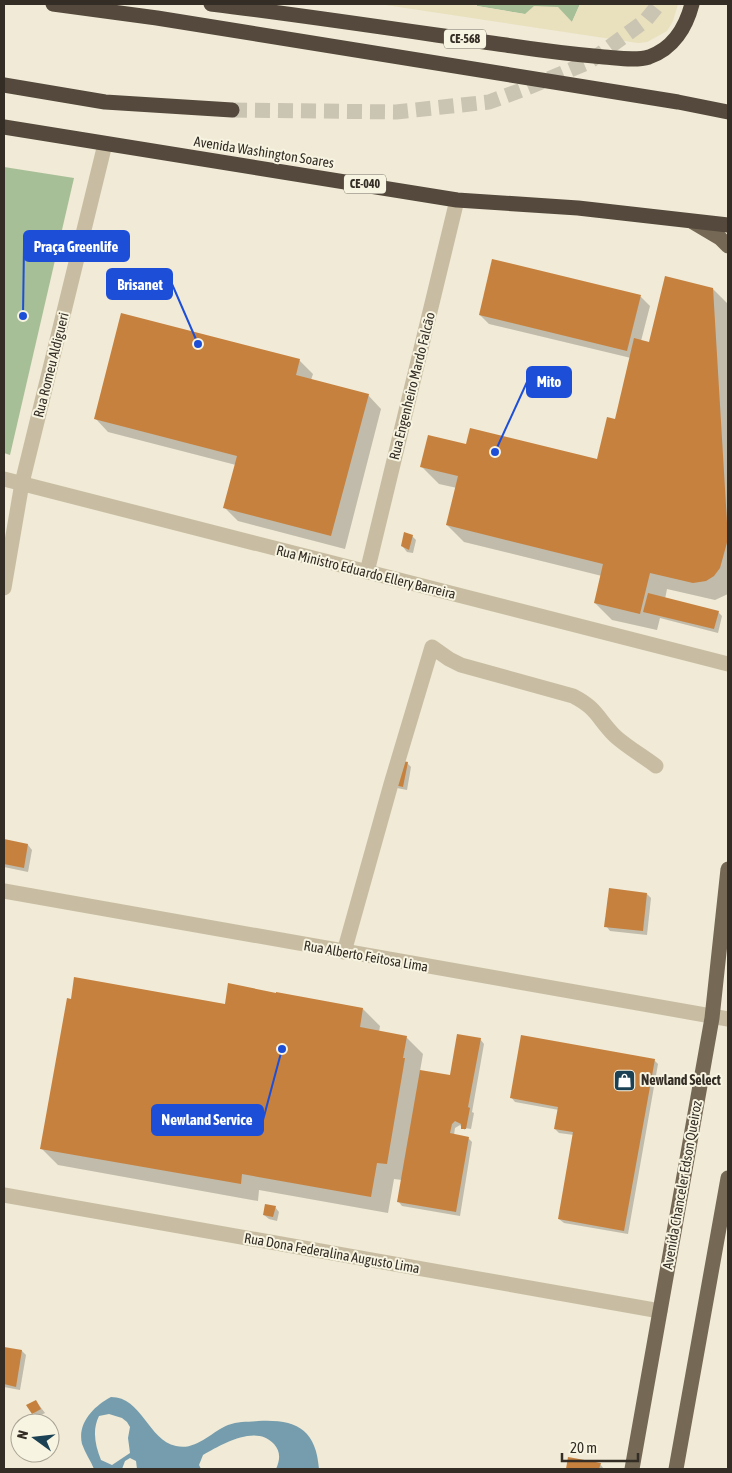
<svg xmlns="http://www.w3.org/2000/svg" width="732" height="1473" font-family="'Asap Condensed',sans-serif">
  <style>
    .green { fill: #a7bf97 }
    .plaza { fill: #e9e0bd }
    .water { fill: #759dad; fill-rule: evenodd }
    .shadow { fill: #0003 }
    .building { fill: #c6813e }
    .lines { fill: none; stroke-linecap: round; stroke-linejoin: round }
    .highway-tunnel { stroke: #cac4b3; stroke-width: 15; stroke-dasharray: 15 8; stroke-linecap: butt }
    .minor { stroke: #c8bda2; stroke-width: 15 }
    .major { stroke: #756855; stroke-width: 15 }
    .highway { stroke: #54493c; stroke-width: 15 }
    .labels { text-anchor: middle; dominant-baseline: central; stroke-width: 4; stroke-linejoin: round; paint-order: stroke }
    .shield { fill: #f8f4e2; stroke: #6e695e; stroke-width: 1 }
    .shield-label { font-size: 12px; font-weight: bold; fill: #332d25 }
    .street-label { font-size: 14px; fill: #332d25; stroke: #f8f4e2 }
    .poi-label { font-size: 14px; font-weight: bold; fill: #332d25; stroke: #f8f4e2; text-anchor: start }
    .leader { fill: none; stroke: #1d4ed8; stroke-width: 2 }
    .callout-dot { fill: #1d4ed8; stroke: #f8f4e2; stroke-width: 2 }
    .callout { fill: #1d4ed8; stroke: #1d4ed8; stroke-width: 2 }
    .callout-label { font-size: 15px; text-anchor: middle; font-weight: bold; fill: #fff }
  </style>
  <rect width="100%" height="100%" fill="#f0ead6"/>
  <!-- green -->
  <g class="green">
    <polygon points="477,4 580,4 572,22 477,6"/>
    <polygon points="4,167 74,178 10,455 4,453"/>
  </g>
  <!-- plaza -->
  <polygon class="plaza" points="379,4 477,4 477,6 525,14 534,6 558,7 572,22 580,4 678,4 673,21 667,31 647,42 638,43"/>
  <!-- water -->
  <path class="water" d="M111 1397C142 1397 148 1440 176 1446 196 1451 211 1432 228 1425 238 1421 247 1422 258 1421 296 1419 316 1429 319 1469H276C280 1460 281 1452 274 1444 256 1424 222 1444 203 1455L199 1465 201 1469H137L136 1461 130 1458 125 1461 122 1469H94C91 1461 85 1453 82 1444 77 1423 94 1406 111 1397ZM109 1414 122 1418 127 1422 130 1427 128 1438 130 1453 112 1465 101 1460C95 1445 92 1430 99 1416Z"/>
  <!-- shadow -->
  <g class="shadow">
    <polygon points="493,260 641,297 650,306 641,341 650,343 713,289 728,304 728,594 715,600 667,589 665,599 718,612 722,616 718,633 660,618 657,630 612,620 595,603 602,576 464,542 447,525 457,488 439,484 422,467 467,445 598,461 616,420 631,358 489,324 480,315"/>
    <polygon points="299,360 313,374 311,380 368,395 381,409 345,549 238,521 225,508 236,465 108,432 95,418"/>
    <polygon points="405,534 412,536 416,540 413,553 407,552 403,547"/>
    <polygon points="407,763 411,767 407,790 397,788"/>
    <polygon points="4,841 28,845 32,850 28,872 4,867"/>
    <polygon points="647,894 651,898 647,935 610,931 606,926"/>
    <polygon points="226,1005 363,1009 380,1026 379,1032 406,1037 423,1054 420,1071 451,1077 480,1039 484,1044 472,1112 474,1113 471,1129 465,1128 465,1130 460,1125 455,1128 454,1135 468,1138 472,1142 460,1216 402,1206 398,1201 402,1180 394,1179 388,1213 259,1190 258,1201 58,1165 41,1148"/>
    <polygon points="654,1060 658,1064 628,1234 564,1223 559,1219 574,1135 559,1133 555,1129 559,1110 515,1102 511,1097"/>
    <polygon points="275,1207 279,1212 277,1221 269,1219 264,1215"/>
    <polygon points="4,1348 22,1351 26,1355 20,1390 4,1387"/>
    <polygon points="36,1401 45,1413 37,1417 33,1413"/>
    <polygon points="569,1458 600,1464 604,1469 567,1469"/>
  </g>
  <!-- building -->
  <g class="building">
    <polygon points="492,259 641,295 627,351 479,315"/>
    <polygon points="665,276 713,288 728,539 720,568 714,576 706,581 693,583 650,573 640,614 594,603 603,564 446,525 458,476 420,467 428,435 466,444 470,428 597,459 607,417 615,419 634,338 649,342"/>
    <polygon points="121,313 300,359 296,375 369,394 331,536 223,508 237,456 94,419"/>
    <polygon points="404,532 413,535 409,550 401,546"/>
    <polygon points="648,593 719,611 714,629 643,612"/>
    <polygon points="396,760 408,762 403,787 391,784"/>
    <polygon points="4,839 28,844 24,868 4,864"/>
    <polygon points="609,888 647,893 643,931 604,927"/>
    <polygon points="74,977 225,1004 228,983 276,993 276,992 363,1008 360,1027 407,1036 403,1058 405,1058 387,1164 377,1163 371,1197 242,1174 241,1184 40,1149 67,998 71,999"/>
    <polygon points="457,1034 481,1038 468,1107 470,1108 466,1129 461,1129 461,1124 455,1121 452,1124 450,1133 469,1137 456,1212 397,1202 420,1070 450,1075"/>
    <polygon points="521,1035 655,1059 624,1231 558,1219 573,1132 554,1129 558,1107 510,1098"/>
    <polygon points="265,1204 276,1206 273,1217 263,1215"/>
    <polygon points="4,1347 22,1350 16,1387 4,1384"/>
    <polygon points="36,1400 41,1409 32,1414 26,1405"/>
    <polygon points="568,1457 601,1463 599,1469 566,1469"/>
  </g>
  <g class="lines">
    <!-- highway-tunnel -->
    <polyline class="highway-tunnel" points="232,110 396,112 489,102 527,88 589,62 646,20 659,4"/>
    <!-- minor -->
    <g class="minor">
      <polyline points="4,479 728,664"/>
      <polyline points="367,572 457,200"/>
      <polyline points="4,588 22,483 105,144"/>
      <polyline points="4,891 728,1019"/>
      <path d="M344 952 391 784 432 647 449 659 461 665 573 696C597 708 598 719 615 736 627 747 643 756 656 766"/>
      <polyline points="4,1195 660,1311"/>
    </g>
    <!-- major -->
    <g class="major">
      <polyline points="693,222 720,238 728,246"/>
      <polyline points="632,1469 712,1018 728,869"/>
      <polyline points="676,1469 728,1178"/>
    </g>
    <!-- highway -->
    <g class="highway">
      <polyline points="53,4 157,18 678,102 728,112"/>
      <path d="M211 4C309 16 408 31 506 45 539 50 571 54 604 57 618 58 636 61 649 57 673 49 686 27 692 4"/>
      <polyline points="4,85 105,102 232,110"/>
      <polyline points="4,127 457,200 578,208 728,225"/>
    </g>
  </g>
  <!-- icons -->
  <defs>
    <symbol id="shop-square" viewBox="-11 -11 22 22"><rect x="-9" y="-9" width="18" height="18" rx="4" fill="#1b4254" stroke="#f8f4e2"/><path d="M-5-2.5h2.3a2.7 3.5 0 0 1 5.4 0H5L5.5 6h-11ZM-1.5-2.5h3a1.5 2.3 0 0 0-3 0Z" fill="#fff"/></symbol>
  </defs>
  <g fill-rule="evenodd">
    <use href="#shop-square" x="612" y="1068" width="25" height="25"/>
  </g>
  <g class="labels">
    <!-- shield labels -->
    <g class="shield">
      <rect x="444" y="29.5" width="42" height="19" rx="4"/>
      <rect x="344" y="174.5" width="42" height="19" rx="4"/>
    </g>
    <g class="shield-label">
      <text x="465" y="39">CE-568</text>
      <text x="365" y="184">CE-040</text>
    </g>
    <!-- street labels -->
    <g class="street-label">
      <text transform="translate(264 152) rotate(9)">Avenida Washington Soares</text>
      <text transform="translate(51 365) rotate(-76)">Rua Romeu Aldigueri</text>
      <text transform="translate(412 386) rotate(-76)">Rua Engenheiro Mardo Falcão</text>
      <text transform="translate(366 572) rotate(14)">Rua Ministro Eduardo Ellery Barreira</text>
      <text transform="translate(366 956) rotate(10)">Rua Alberto Feitosa Lima</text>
      <text transform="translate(682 1185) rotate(-80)">Avenida Chanceler Edson Queiroz</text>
      <text transform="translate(332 1253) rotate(10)">Rua Dona Federalina Augusto Lima</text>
    </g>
    <!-- poi labels -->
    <g class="poi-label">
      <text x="641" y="1080">Newland Select</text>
    </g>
  </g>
  <!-- callouts -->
  <path class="leader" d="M23 316L24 246M198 344L172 284M495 452L527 382M282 1049L263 1120"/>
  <g class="callout-dot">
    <circle cx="23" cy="316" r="5"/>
    <circle cx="198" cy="344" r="5"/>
    <circle cx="495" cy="452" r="5"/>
    <circle cx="282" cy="1049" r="5"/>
  </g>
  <g class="callout">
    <rect x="24" y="231" width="105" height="30" rx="5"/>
    <rect x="107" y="269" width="65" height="30" rx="5"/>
    <rect x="527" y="367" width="44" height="30" rx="5"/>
    <rect x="152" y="1105" width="111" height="30" rx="5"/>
  </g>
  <g class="callout-label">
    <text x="76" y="252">Praça Greenlife</text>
    <text x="140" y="290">Brisanet</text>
    <text x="549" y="387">Mito</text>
    <text x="207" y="1125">Newland Service</text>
  </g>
  <!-- border -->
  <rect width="732" height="1473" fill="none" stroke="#332d25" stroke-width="10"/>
  <!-- north arrow -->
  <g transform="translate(35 1438) rotate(285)"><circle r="24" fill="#f8f4e2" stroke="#a9a496"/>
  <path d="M0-4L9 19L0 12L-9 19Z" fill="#1b4254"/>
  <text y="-8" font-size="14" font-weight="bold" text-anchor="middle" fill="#332d25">N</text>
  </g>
  <!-- scale -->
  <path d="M562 1453v8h76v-8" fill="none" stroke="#332d25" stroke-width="2.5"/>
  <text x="570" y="1453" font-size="15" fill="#332d25" stroke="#f8f4e2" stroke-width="4" paint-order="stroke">20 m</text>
</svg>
